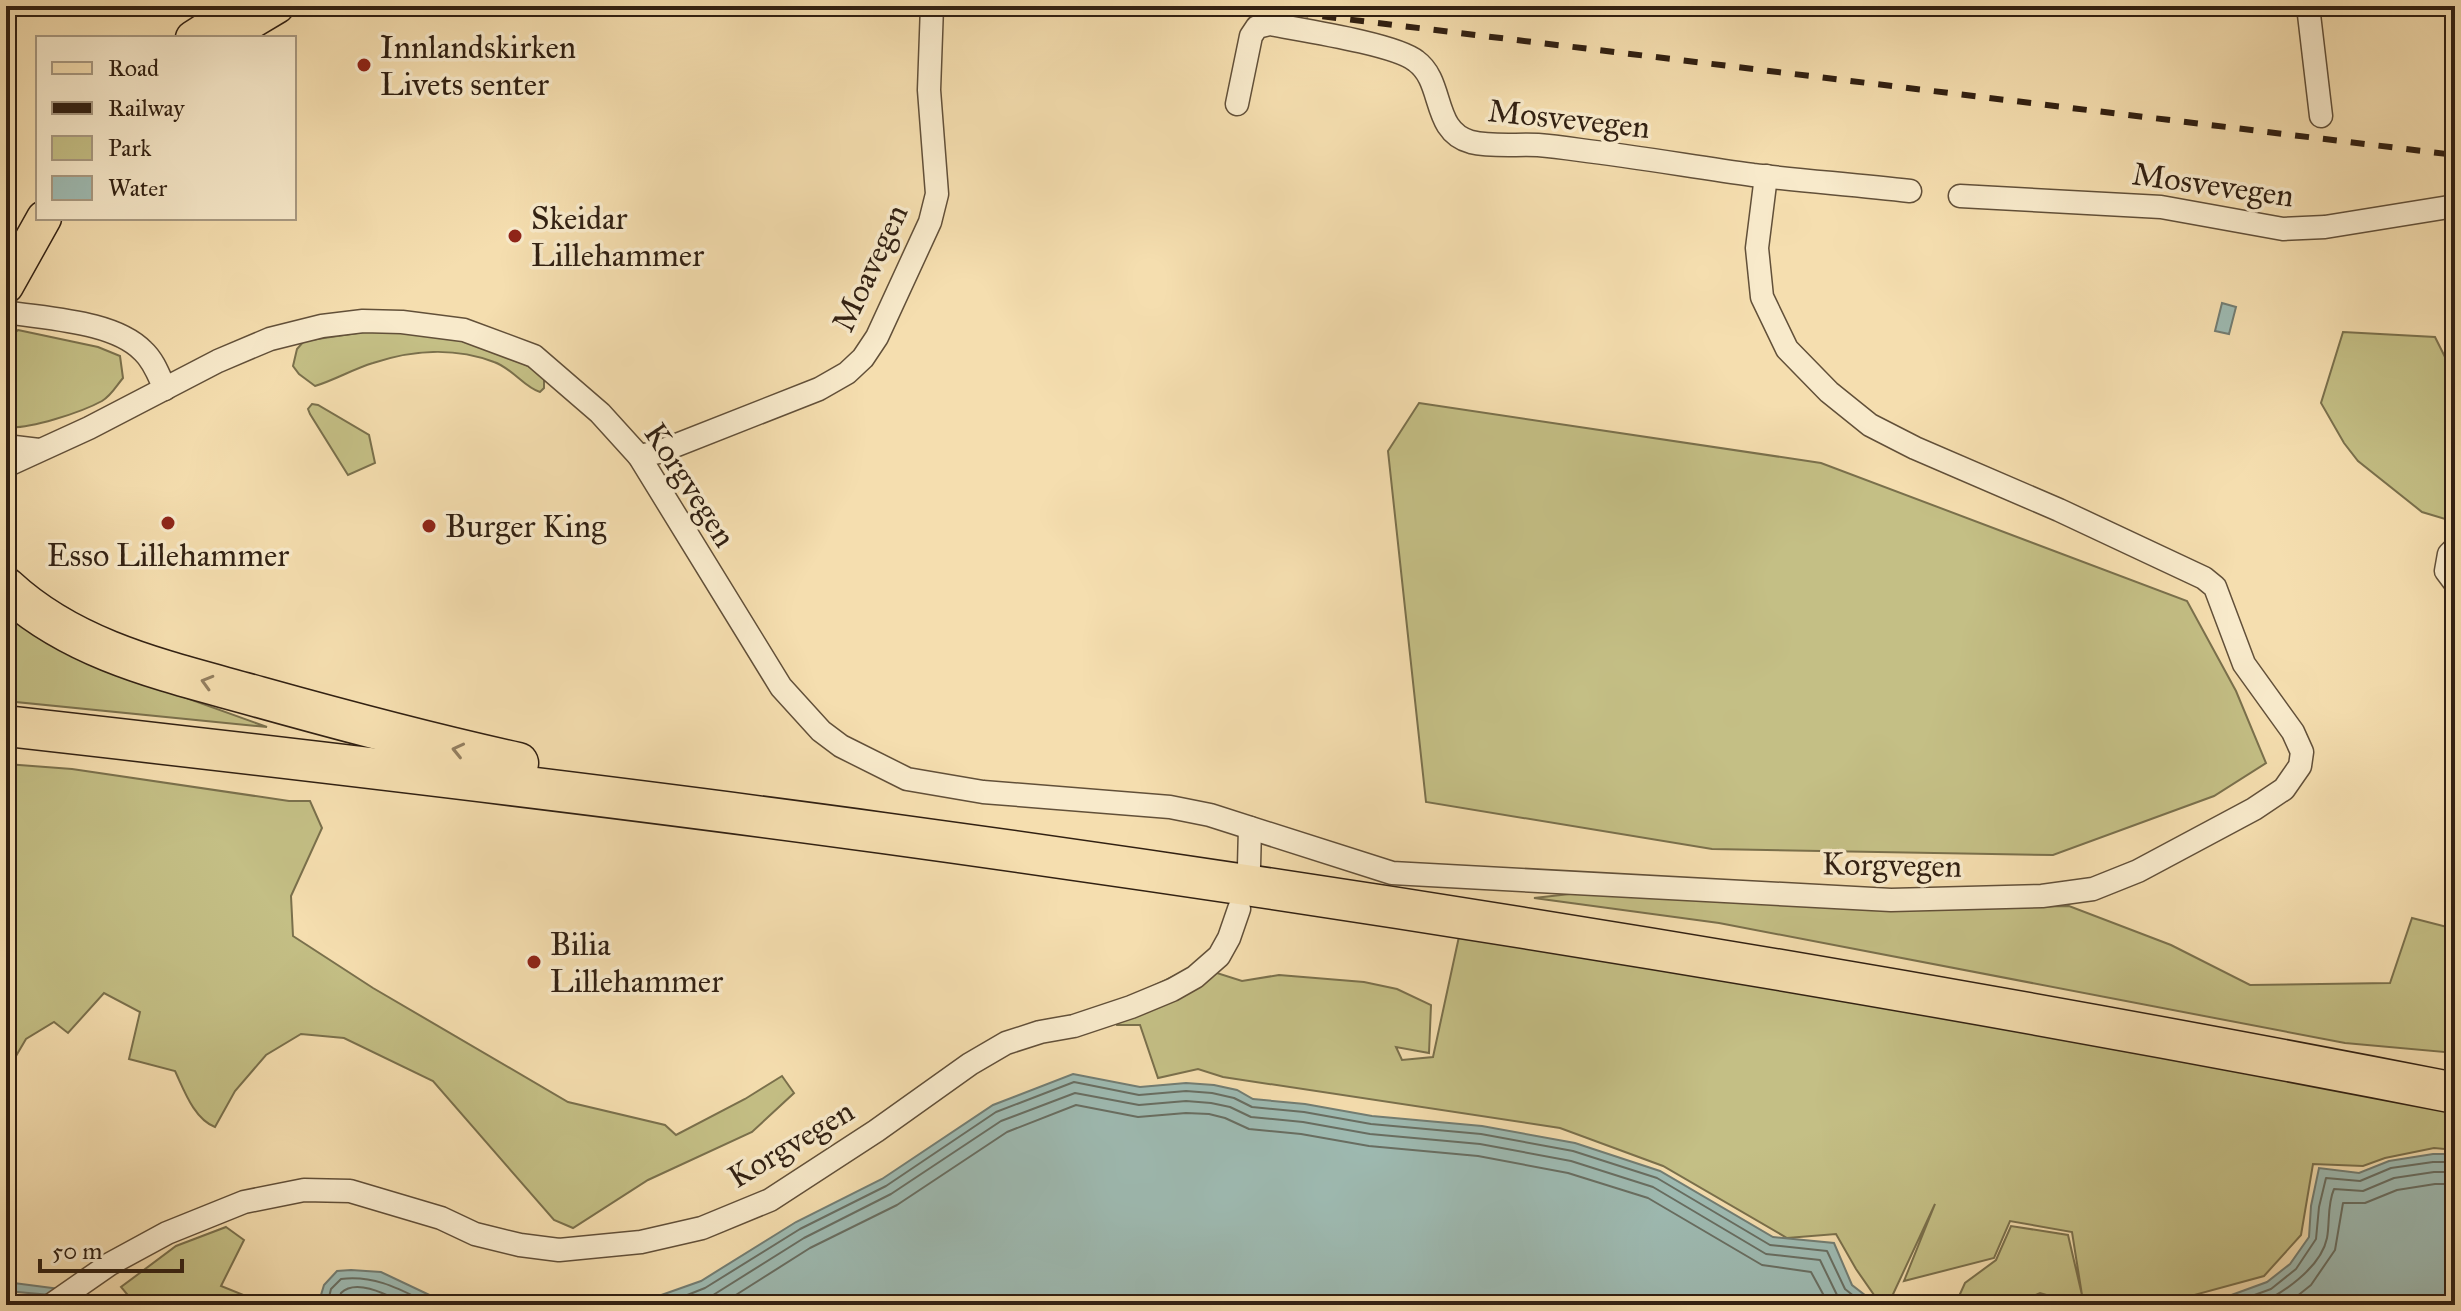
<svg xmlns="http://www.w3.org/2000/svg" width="2461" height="1311" font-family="'IM FELL Great Primer',serif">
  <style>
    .green { fill: #c4bf85; stroke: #7a704c; stroke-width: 2 }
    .water { fill: #9ebbb3; stroke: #727d73; stroke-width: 2 }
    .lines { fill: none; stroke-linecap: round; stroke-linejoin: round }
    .shore { stroke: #686e62; stroke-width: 2 }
    .street-casing { stroke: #625039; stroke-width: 25 }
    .primary-casing { stroke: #312012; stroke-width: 37 }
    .highway-casing { stroke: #312012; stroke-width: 43 }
    .street { stroke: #f8eacb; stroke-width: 22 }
    .primary { stroke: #f5deaf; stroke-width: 34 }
    .highway { stroke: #f5deaf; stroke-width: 40 }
    .rail { stroke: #312012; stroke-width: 6; stroke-dasharray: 14 14; stroke-linecap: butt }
    .oneway { stroke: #937f60 }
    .poi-dot { fill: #8f2418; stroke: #f8eacb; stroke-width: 3 }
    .labels { text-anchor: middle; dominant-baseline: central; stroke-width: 7; stroke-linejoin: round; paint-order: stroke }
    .poi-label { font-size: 32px; fill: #312012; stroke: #f8eacb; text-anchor: start }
    .street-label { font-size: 32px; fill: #312012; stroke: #f8eacb }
  </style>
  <rect width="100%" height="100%" fill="#f5deaf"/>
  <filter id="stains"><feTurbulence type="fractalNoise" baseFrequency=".0025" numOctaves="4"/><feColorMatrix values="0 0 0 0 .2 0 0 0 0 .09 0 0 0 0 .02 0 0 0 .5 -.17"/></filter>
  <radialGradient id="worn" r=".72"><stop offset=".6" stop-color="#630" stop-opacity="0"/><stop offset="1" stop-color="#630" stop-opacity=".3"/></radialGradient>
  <!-- green -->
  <g class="green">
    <path d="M18 330 98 347 120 356 123 378C117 385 111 396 102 401 82 412 28 430 6 427V341Z"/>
    <path d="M371 331 429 332 488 346 544 374V388L540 392C525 388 512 368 494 362 455 347 412 350 373 363 353 369 335 380 315 386L299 374 293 366 297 349 304 341Z"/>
    <polygon points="2343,332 2435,337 2455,377 2455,522 2422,512 2358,461 2344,443 2321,403"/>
    <polygon points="1419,403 1821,463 2187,601 2236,691 2266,763 2214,796 2053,855 1712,849 1426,802 1388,451"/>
    <polygon points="312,404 318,405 369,435 375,463 348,475 310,414 308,409"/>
    <polygon points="6,612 111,671 267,727 6,701"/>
    <path d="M6 764 72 769 289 801H310L322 828 291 896 293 936 373 988 568 1102 665 1125 676 1135 745 1099 782 1076 794 1093 752 1132 648 1180 573 1228 554 1220 433 1081 344 1038 301 1034 266 1055 235 1091 215 1127C194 1119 184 1090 175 1071L129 1059 140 1012 104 993 68 1033 54 1022 26 1039 6 1073Z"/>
    <polygon points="1597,891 1918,909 2069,906 2171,945 2250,985 2390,983 2412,918 2455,929 2455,1053 2345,1043 1719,923 1534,898"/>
    <polygon points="1460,932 2455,1107 2455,1150 2434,1148 2385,1158 2363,1166 2313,1164 2301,1235 2264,1276 2194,1295 2189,1305 2068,1305 2067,1301 2040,1293 2014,1305 1955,1305 1965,1283 1996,1260 2011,1226 2068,1235 2082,1295 2072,1232 2010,1221 1994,1258 1904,1281 1935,1204 1888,1305 1881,1305 1856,1269 1836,1234 1787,1238 1663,1166 1560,1128 1223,1077 1198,1069 1158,1078 1140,1025 1117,1025 1111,1006 1195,966 1242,981 1279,975 1364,982 1397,989 1431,1005 1429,1053 1396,1047 1402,1060 1433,1057"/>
    <polygon points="226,1227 244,1240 221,1286 268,1305 136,1305 121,1287 176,1246"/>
  </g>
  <!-- water -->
  <g class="water">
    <polygon points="2222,303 2236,307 2229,334 2215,331"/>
    <polygon points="1073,1074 1140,1087 1186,1083 1214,1085 1237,1090 1253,1099 1305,1104 1372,1116 1482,1126 1575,1143 1660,1171 1773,1237 1834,1243 1852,1285 1874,1302 1875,1305 633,1305 701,1281 796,1222 882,1179 993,1105"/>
    <polygon points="2433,1154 2455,1154 2455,1305 2204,1305 2267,1282 2290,1264 2309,1237 2311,1206 2319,1168 2359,1173 2389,1161"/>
    <polygon points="351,1270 381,1272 440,1300 466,1305 318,1305 324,1285 337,1271"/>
    <polygon points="6,1282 83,1292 110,1305 74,1305 51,1295 6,1291"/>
  </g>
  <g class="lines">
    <!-- shore -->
    <g class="shore">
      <path d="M327 1305 331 1289 341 1279C377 1275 401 1290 432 1305"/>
      <path d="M337 1305 341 1293C357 1277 391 1297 408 1305"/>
      <polyline points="662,1305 705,1288 800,1229 886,1186 996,1112 1074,1082 1139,1095 1186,1091 1212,1093 1234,1098 1252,1107 1304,1112 1371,1124 1481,1134 1573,1151 1657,1178 1770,1245 1827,1251 1845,1289 1865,1305"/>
      <polyline points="691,1305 710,1297 804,1238 891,1194 1001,1121 1075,1093 1139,1105 1186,1101 1211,1103 1230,1107 1251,1117 1303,1122 1370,1134 1480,1144 1571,1161 1653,1187 1766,1254 1820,1260 1837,1295 1848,1305"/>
      <polyline points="720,1305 810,1248 897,1205 1007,1132 1076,1105 1138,1117 1186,1113 1209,1114 1225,1118 1249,1129 1301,1134 1369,1146 1478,1156 1568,1173 1648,1198 1762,1265 1811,1272 1829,1305"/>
      <polyline points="2227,1305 2271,1289 2296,1269 2316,1239 2319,1207 2326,1178 2360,1181 2391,1168 2433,1162 2455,1162"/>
      <path d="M2256 1305C2281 1295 2321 1268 2327 1238 2330 1222 2327 1205 2334 1189L2363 1191 2394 1178 2434 1172H2455"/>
      <polyline points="2286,1305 2311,1285 2335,1250 2343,1203 2365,1203 2397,1190 2435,1184 2455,1184"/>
    </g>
    <defs>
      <g id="street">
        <polyline points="2308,6 2321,116"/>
        <path d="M1237 104 1251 36 1257 27 1270 24C1301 30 1395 44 1416 61 1445 82 1431 131 1471 142 1492 147 1516 144 1538 145 1552 146 1566 148 1580 150 1638 157 1695 167 1753 175 1805 181 1858 185 1910 191"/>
        <polyline points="1960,196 2161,207 2283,229 2325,227 2455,206"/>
        <path d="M6 312C47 319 114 321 143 351 154 361 159 376 165 389"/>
        <polyline points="6,446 39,450"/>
        <polyline points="639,456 659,452 819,389 847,373 863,358 877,337 930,222 937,194 929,90 932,6"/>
        <polyline points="6,466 89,428 218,361 270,339 322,326 363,321 402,322 464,330 534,356 600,413 639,456 781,687 821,731 841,746 907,779 983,792 1170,807 1210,815 1392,873 1891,900 2042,896 2093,889 2138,871 2254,809 2284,789 2300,766 2302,752 2293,732 2244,664 2215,587 2204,578 2059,510 1915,448 1870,425 1829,392 1787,349 1762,297 1757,248 1766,176"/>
        <polyline points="2455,548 2449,554 2446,571 2455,583"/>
        <polyline points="1249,866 1250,828"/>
        <polyline points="51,1305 110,1264 167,1233 244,1202 304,1190 350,1191 441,1218 475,1234 520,1245 559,1250 641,1242 702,1228 770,1200 876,1131 970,1064 1006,1043 1040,1032 1074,1026 1131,1007 1172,990 1195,977 1219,956 1229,938 1239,909"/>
      </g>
      <g id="primary">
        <polyline points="193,38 240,8"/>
        <polyline points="223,38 277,6"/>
        <polyline points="6,286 44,218"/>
      </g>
      <g id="highway">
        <path d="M6 588C76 653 171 672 259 697 345 721 431 744 518 763"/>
        <path d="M6 726C299 759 591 793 883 833 1409 905 1934 991 2455 1093"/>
      </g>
    </defs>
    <!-- street casing -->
    <use href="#street" class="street-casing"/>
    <!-- primary casing -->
    <use href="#primary" class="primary-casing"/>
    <!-- highway casing -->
    <use href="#highway" class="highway-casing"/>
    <!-- street -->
    <use href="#street" class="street"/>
    <!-- primary -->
    <use href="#primary" class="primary"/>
    <!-- highway -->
    <use href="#highway" class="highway"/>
    <!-- rail -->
    <polyline class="rail" points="1239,6 2455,155"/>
  </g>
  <!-- one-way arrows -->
  <defs><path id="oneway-chevron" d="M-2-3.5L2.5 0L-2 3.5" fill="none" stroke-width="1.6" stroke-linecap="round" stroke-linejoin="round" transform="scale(2)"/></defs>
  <g class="oneway">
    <use href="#oneway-chevron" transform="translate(207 682) rotate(-164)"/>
    <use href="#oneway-chevron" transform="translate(458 750) rotate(-167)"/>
  </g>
  <!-- markers -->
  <g class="poi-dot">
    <circle cx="364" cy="65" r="8"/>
    <circle cx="515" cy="236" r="8"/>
    <circle cx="168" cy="523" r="8"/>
    <circle cx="429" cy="526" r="8"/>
    <circle cx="534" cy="962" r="8"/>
  </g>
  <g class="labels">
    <!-- poi labels -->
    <g class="poi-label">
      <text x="380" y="47">Innlandskirken<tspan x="380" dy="37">Livets senter</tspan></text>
      <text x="531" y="218">Skeidar<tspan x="531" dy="37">Lillehammer</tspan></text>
      <text x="445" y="526">Burger King</text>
      <text x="168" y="555" text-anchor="middle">Esso Lillehammer</text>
      <text x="550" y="944">Bilia<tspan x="550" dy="37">Lillehammer</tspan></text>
    </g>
    <!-- street labels -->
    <g class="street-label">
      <text transform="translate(1569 119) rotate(6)">Mosvevegen</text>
      <text transform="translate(2213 185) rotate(8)">Mosvevegen</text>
      <text transform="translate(870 268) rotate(-65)">Moavegen</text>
      <text transform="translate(690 485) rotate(57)">Korgvegen</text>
      <text transform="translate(1892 865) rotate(1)">Korgvegen</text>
      <text transform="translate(791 1144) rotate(-31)">Korgvegen</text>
    </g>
  </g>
  <!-- margin -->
  <rect width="2461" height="1311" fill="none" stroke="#f5deaf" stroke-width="32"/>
  <rect x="8" y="8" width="2445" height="1295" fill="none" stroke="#312012" stroke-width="4"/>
  <rect x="16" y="16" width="2429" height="1279" fill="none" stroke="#312012" stroke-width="2"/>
  <!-- legend -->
  <rect x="36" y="36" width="260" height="184" fill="#f8eacb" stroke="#a89981" stroke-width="2"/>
  <rect x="52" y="62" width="40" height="12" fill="#f5deaf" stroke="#a89981" stroke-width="2"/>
  <text x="108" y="76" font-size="24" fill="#312012">Road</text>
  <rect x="52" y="102" width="40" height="12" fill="#312012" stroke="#a89981" stroke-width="2"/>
  <text x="108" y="116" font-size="24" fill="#312012">Railway</text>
  <rect x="52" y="136" width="40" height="24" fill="#c4bf85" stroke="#a89981" stroke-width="2"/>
  <text x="108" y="156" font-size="24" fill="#312012">Park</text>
  <rect x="52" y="176" width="40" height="24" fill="#9ebbb3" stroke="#a89981" stroke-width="2"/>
  <text x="108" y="196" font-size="24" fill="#312012">Water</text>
  <!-- scale -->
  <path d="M40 1259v12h142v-12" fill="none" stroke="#312012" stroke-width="4"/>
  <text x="52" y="1259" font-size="24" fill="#312012" stroke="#f8eacb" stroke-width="6" paint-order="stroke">50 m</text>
  <rect width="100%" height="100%" filter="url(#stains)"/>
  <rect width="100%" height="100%" fill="url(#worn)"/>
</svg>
